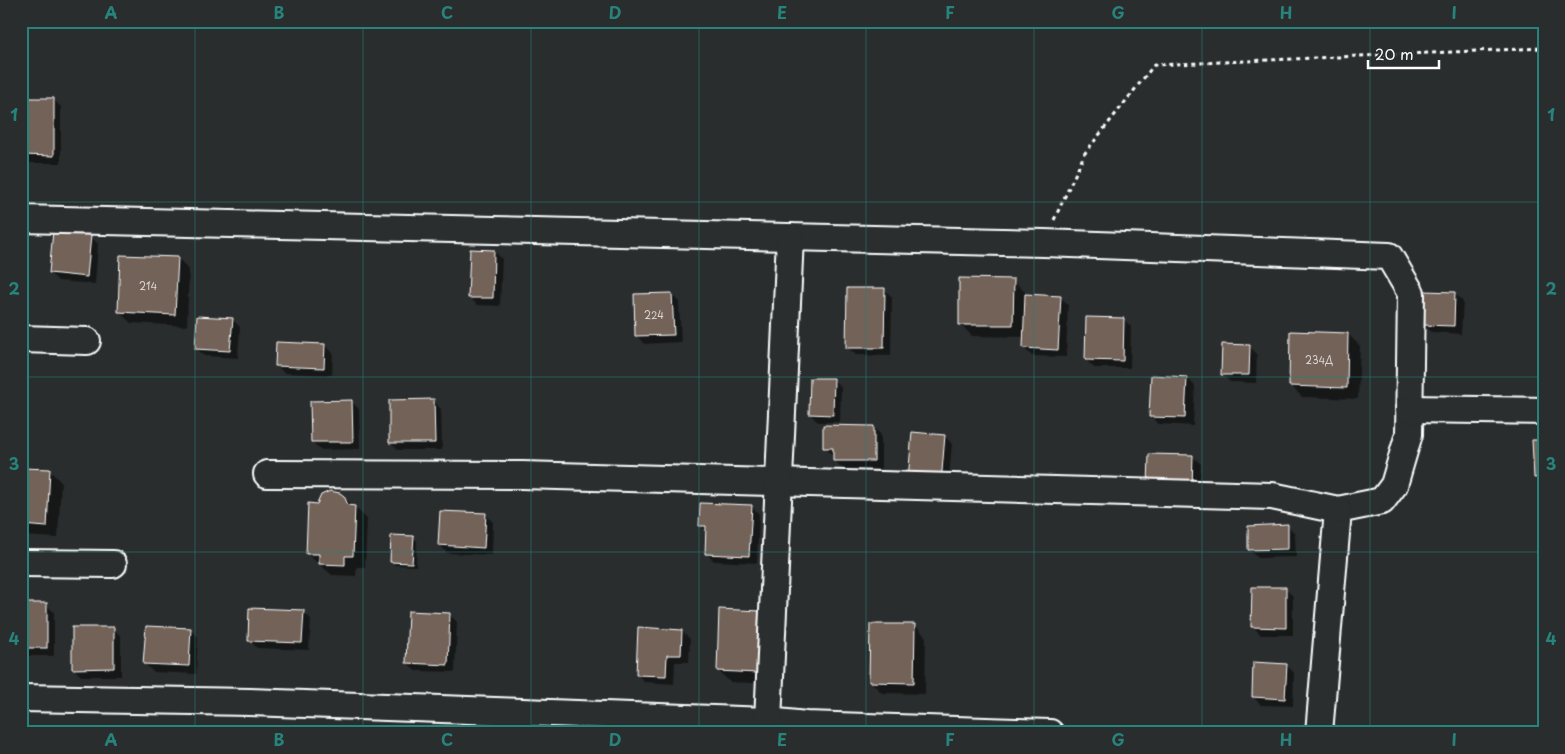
<svg xmlns="http://www.w3.org/2000/svg" width="1565" height="754" font-family="'Playpen Sans',sans-serif">
  <style>
    .shadow { fill: #0007 }
    .building { fill: #726259; stroke: #fff }
    .lines { fill: none; stroke-linecap: round; stroke-linejoin: round }
    .minor-casing { stroke: #fff; stroke-width: 30 }
    .path { stroke: #fff; stroke-width: 3; stroke-dasharray: 4 4; stroke-linecap: butt }
    .minor { stroke: #2a2d2e; stroke-width: 26 }
    .grid { fill: none; stroke: #27847c; stroke-width: 1; stroke-opacity: 0.55 }
    .labels { text-anchor: middle; dominant-baseline: central; stroke-width: 4; stroke-linejoin: round; paint-order: stroke }
    .number-label { font-size: 10px; fill: #dcd8d6 }
    .neatline { fill: none; stroke: #27847c; stroke-width: 2 }
    .grid-label { font-size: 16px; text-anchor: middle; font-weight: bold; fill: #27847c }
  </style>
  <rect width="100%" height="100%" fill="#2a2d2e"/>
  <filter id="ink" filterUnits="userSpaceOnUse"><feTurbulence type="fractalNoise" baseFrequency=".02" numOctaves="2"/><feDisplacementMap in="SourceGraphic" scale="10" xChannelSelector="R" yChannelSelector="G"/><feConvolveMatrix kernelMatrix="1 2 1 2 8 2 1 2 1" color-interpolation-filters="sRGB"/></filter>
  <g filter="url(#ink)">
    <!-- shadow -->
    <g class="shadow">
      <polygon points="21,99 54,100 61,107 61,163 26,163 21,157"/>
      <polygon points="90,236 98,244 95,284 58,281 50,273"/>
      <polygon points="494,251 502,259 500,306 477,305 469,297"/>
      <polygon points="178,258 189,270 187,326 131,323 119,312"/>
      <polygon points="1013,280 1025,292 1025,295 1061,297 1068,305 1066,357 1032,356 1024,348 1024,337 972,336 960,324"/>
      <polygon points="884,289 892,297 891,356 856,355 848,348"/>
      <polygon points="671,294 679,302 681,342 644,344 637,336"/>
      <polygon points="1455,294 1463,302 1461,334 1431,332 1423,324"/>
      <polygon points="232,319 240,327 238,358 204,356 196,348"/>
      <polygon points="1124,319 1131,327 1130,368 1094,368 1086,360"/>
      <polygon points="1348,334 1360,346 1358,399 1302,397 1290,385"/>
      <polygon points="325,345 333,353 332,375 284,373 276,365"/>
      <polygon points="1249,346 1257,354 1256,383 1230,382 1222,374"/>
      <polygon points="1187,378 1195,386 1193,426 1158,424 1151,416"/>
      <polygon points="833,379 841,387 840,422 818,422 810,414"/>
      <polygon points="434,401 441,409 442,450 398,450 390,442"/>
      <polygon points="352,402 359,409 360,449 320,450 312,442"/>
      <polygon points="874,427 881,435 881,469 842,468 834,460 834,455 832,455 824,447"/>
      <polygon points="945,436 952,444 948,490 917,487"/>
      <polygon points="1544,441 1544,485 1543,485 1535,477"/>
      <polygon points="1193,457 1201,464 1199,495 1157,493"/>
      <polygon points="21,469 49,470 61,482 58,538 21,536"/>
      <polygon points="335,492 344,497 367,519 365,567 357,567 356,576 332,575 307,554 318,505 326,493"/>
      <polygon points="751,506 759,514 757,563 714,561 707,554 707,532 701,526"/>
      <polygon points="485,514 493,522 492,555 447,553 440,545"/>
      <polygon points="1287,526 1295,533 1296,557 1258,558 1250,550"/>
      <polygon points="413,537 417,541 416,566 395,565 391,561"/>
      <polygon points="1285,589 1293,596 1293,635 1261,635 1253,627"/>
      <polygon points="21,605 46,605 54,612 54,656 21,656"/>
      <polygon points="303,611 311,619 309,650 257,648 249,640"/>
      <polygon points="450,615 457,622 455,672 415,671 408,663"/>
      <polygon points="771,623 769,684 730,682 718,671"/>
      <polygon points="915,625 926,637 925,694 882,693 871,682"/>
      <polygon points="113,629 121,636 121,676 81,676 73,668"/>
      <polygon points="190,629 198,637 196,674 153,672 145,664"/>
      <polygon points="682,631 690,639 689,662 675,662 674,684 645,682 637,675"/>
      <polygon points="1287,665 1294,673 1293,706 1261,705 1253,697"/>
    </g>
    <!-- building -->
    <g class="building">
      <polygon points="21,98 54,98 54,156 21,155"/>
      <polygon points="53,231 91,235 87,277 49,273"/>
      <polygon points="470,249 494,250 493,298 468,298"/>
      <polygon points="120,255 178,257 175,315 118,312"/>
      <polygon points="959,278 1014,279 1013,325 959,325"/>
      <polygon points="847,288 885,288 884,348 846,348"/>
      <polygon points="1424,291 1455,292 1454,326 1422,325"/>
      <polygon points="672,293 674,335 635,336 634,294"/>
      <polygon points="1025,294 1061,296 1058,350 1023,348"/>
      <polygon points="197,316 233,318 230,351 195,349"/>
      <polygon points="1086,317 1124,318 1123,361 1085,360"/>
      <polygon points="1290,331 1348,333 1347,388 1289,386"/>
      <polygon points="276,342 325,344 324,368 275,366"/>
      <polygon points="1222,344 1250,345 1249,375 1221,375"/>
      <polygon points="1151,375 1187,377 1185,418 1149,417"/>
      <polygon points="810,378 834,378 833,415 809,414"/>
      <polygon points="434,399 435,443 389,443 389,400"/>
      <polygon points="352,400 353,442 311,442 310,401"/>
      <polygon points="823,425 874,426 874,461 833,461 833,448 823,448"/>
      <polygon points="912,432 945,435 941,483 908,480"/>
      <polygon points="1532,440 1544,440 1544,477 1534,478"/>
      <polygon points="1149,454 1193,455 1192,488 1148,486"/>
      <polygon points="21,468 50,469 47,527 21,525"/>
      <polygon points="330,491 340,493 344,496 348,505 355,506 353,556 345,556 345,565 319,564 319,554 306,554 308,503 317,504 321,495"/>
      <polygon points="700,503 752,505 749,556 705,554 706,526 699,526"/>
      <polygon points="440,511 486,513 484,548 438,545"/>
      <polygon points="1288,524 1288,549 1248,550 1248,526"/>
      <polygon points="391,535 414,536 412,563 390,562"/>
      <polygon points="1252,587 1286,587 1286,628 1251,627"/>
      <rect x="21" y="603" width="26" height="45"/>
      <polygon points="249,608 304,610 302,643 248,641"/>
      <polygon points="719,609 760,611 758,673 717,671"/>
      <polygon points="408,611 450,613 448,665 406,663"/>
      <polygon points="870,624 915,624 914,683 869,682"/>
      <polygon points="146,626 191,628 189,666 143,664"/>
      <polygon points="72,627 114,627 114,668 72,669"/>
      <polygon points="638,627 682,630 681,655 667,655 666,676 636,675"/>
      <polygon points="1253,662 1287,664 1285,699 1252,697"/>
      <polygon points="321,730 343,731 343,733 321,733"/>
    </g>
    <g class="lines">
      <defs>
        <g id="minor">
          <polyline points="21,219 1044,243 1389,256 1411,293 1409,434 1394,485 1382,501 1338,510 1319,733"/>
          <polyline points="21,339 87,341"/>
          <polyline points="1409,409 1544,411"/>
          <polyline points="267,474 522,475 1272,496 1338,510"/>
          <polyline points="21,563 113,564"/>
          <polyline points="21,698 250,702 768,721 806,725 1050,733"/>
          <polyline points="768,721 790,237"/>
        </g>
      </defs>
      <!-- minor casing -->
      <use href="#minor" class="minor-casing"/>
      <!-- path -->
      <polyline class="path" points="1054,220 1085,153 1154,65 1544,48"/>
      <!-- minor -->
      <use href="#minor" class="minor"/>
    </g>
  </g>
  <!-- grid -->
  <path class="grid" d="M195 21V733M363 21V733M531 21V733M699 21V733M866 21V733M1034 21V733M1202 21V733M1370 21V733M21 202H1544M21 377H1544M21 552H1544"/>
  <g class="labels">
    <!-- number labels -->
    <g class="number-label">
      <text x="148" y="285">214</text>
      <text x="654" y="314">224</text>
      <text x="1319" y="359">234Д</text>
    </g>
  </g>
  <!-- margin -->
  <rect width="1565" height="754" fill="none" stroke="#2a2d2e" stroke-width="55"/>
  <!-- scale -->
  <path d="M1368 60v8h71v-8" fill="none" stroke="#ffffff" stroke-width="2.5"/>
  <text x="1375" y="60" font-size="15" fill="#ffffff" stroke="#2a2d2e" stroke-width="4" paint-order="stroke">20 m</text>
  <rect x="28" y="28" width="1510" height="698" class="neatline"/>
  <g class="grid-label">
    <text x="111" y="19">A</text>
    <text x="279" y="19">B</text>
    <text x="447" y="19">C</text>
    <text x="615" y="19">D</text>
    <text x="782" y="19">E</text>
    <text x="950" y="19">F</text>
    <text x="1118" y="19">G</text>
    <text x="1286" y="19">H</text>
    <text x="1454" y="19">I</text>
    <text x="14" y="121">1</text>
    <text x="1551" y="121">1</text>
    <text x="14" y="295">2</text>
    <text x="1551" y="295">2</text>
    <text x="14" y="470">3</text>
    <text x="1551" y="470">3</text>
    <text x="14" y="645">4</text>
    <text x="1551" y="645">4</text>
    <text x="111" y="746">A</text>
    <text x="279" y="746">B</text>
    <text x="447" y="746">C</text>
    <text x="615" y="746">D</text>
    <text x="782" y="746">E</text>
    <text x="950" y="746">F</text>
    <text x="1118" y="746">G</text>
    <text x="1286" y="746">H</text>
    <text x="1454" y="746">I</text>
  </g>
</svg>
